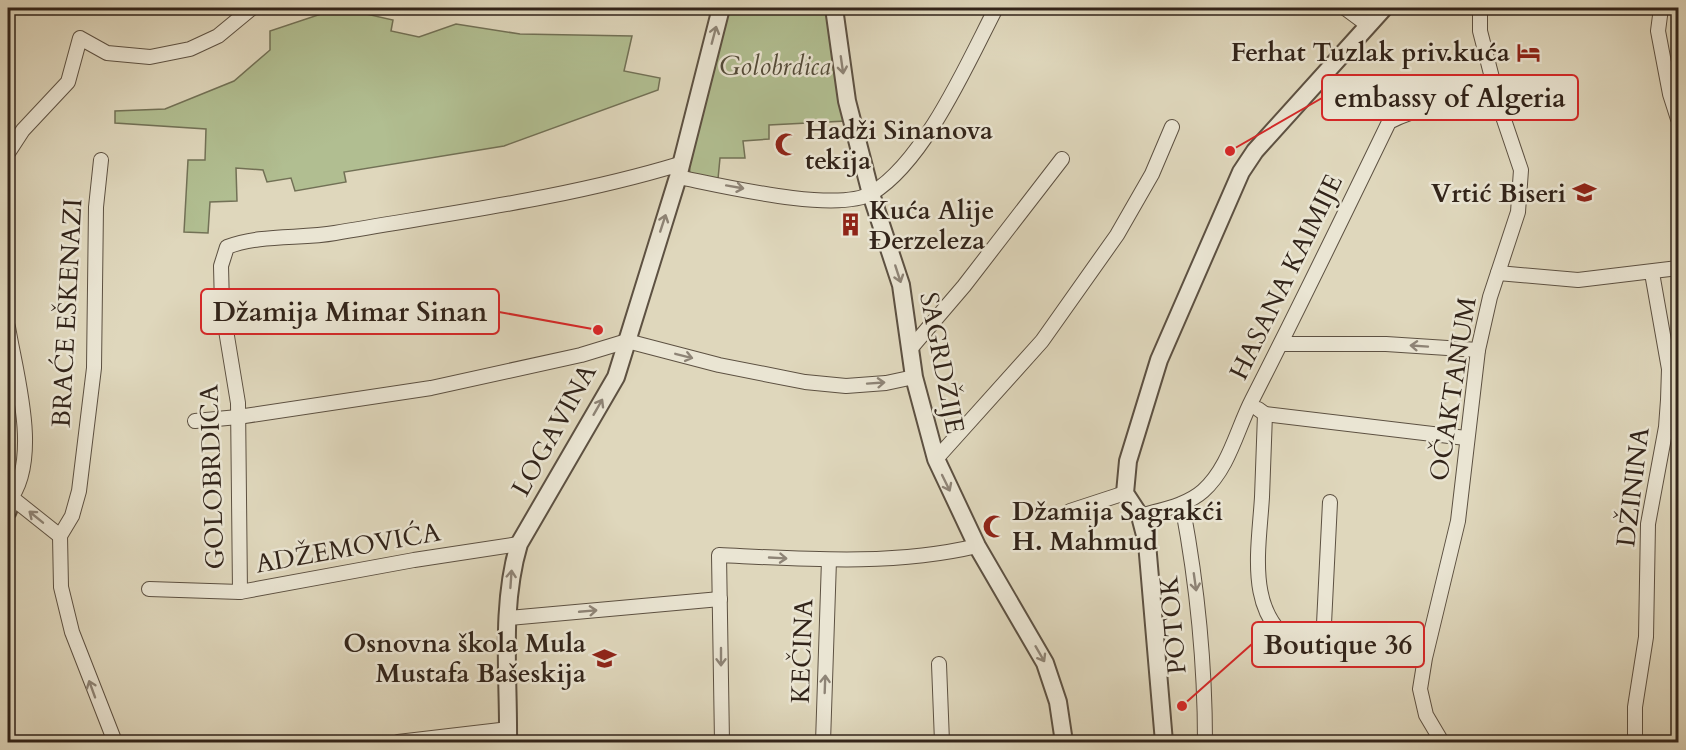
<svg xmlns="http://www.w3.org/2000/svg" width="1686" height="750" font-family="Cardo,serif">
  <style>
    .green { fill: #b1be91; stroke: #727156; stroke-width: 1.5 }
    .lines { fill: none; stroke-linecap: round; stroke-linejoin: round }
    .minor-casing { stroke: #5d5142; stroke-width: 16 }
    .tertiary-casing { stroke: #5d5142; stroke-width: 20 }
    .minor { stroke: #eae5d3; stroke-width: 14 }
    .tertiary { stroke: #eae5d3; stroke-width: 16 }
    .oneway { stroke: #8e8476 }
    .labels { text-anchor: middle; dominant-baseline: central; stroke-width: 5; stroke-linejoin: round; paint-order: stroke }
    .poi-label { font-size: 26px; font-weight: bold; fill: #32241a; stroke: #eae5d3; text-anchor: end }
    .park-label { font-size: 26px; font-style: italic; fill: #524a38; stroke: #eae5d3 }
    .street-label { font-size: 26px; fill: #32241a; stroke: #eae5d3 }
    .leader { fill: none; stroke: #d62828; stroke-width: 2 }
    .callout-dot { fill: #d62828; stroke: #eae5d3; stroke-width: 2 }
    .callout { fill: #eae5d3; stroke: #d62828; stroke-width: 2 }
    .callout-label { font-size: 27px; text-anchor: middle; font-weight: bold; fill: #32241a }
  </style>
  <rect width="100%" height="100%" fill="#dfd7bc"/>
  <filter id="stains"><feTurbulence type="fractalNoise" baseFrequency=".00333" numOctaves="4"/><feColorMatrix values="0 0 0 0 .2 0 0 0 0 .09 0 0 0 0 .02 0 0 0 .5 -.17"/></filter>
  <radialGradient id="worn" r=".72"><stop offset=".6" stop-color="#630" stop-opacity="0"/><stop offset="1" stop-color="#630" stop-opacity=".3"/></radialGradient>
  <!-- green -->
  <g class="green">
    <polygon points="339,8 357,8 357,12 393,20 391,31 419,37 456,24 520,34 632,36 624,71 660,78 658,90 504,146 344,172 346,182 295,191 291,178 267,182 263,170 236,168 237,201 210,202 208,233 184,232 188,160 205,160 206,129 115,123 115,111 165,109 234,81 270,50 270,31"/>
    <polygon points="728,8 832,8 846,121 769,125 769,139 743,141 745,158 720,158 718,179 690,173 689,165"/>
  </g>
  <g class="lines">
    <defs>
      <g id="minor">
        <polyline points="1345,8 1368,25"/>
        <polyline points="1661,8 1658,31 1670,94 1678,119"/>
        <polyline points="8,153 23,130 68,82 80,38 107,53 150,57 190,49 218,36 252,8"/>
        <polyline points="101,160 96,207 94,368 79,491 72,516 60,536 61,587 72,632 115,742"/>
        <path d="M678 177C719 185 837 214 872 193 925 161 968 62 996 8"/>
        <polyline points="1498,273 1578,280 1678,268"/>
        <path d="M8 327C16 375 42 461 8 502"/>
        <polyline points="1282,344 1386,344 1478,350"/>
        <polyline points="911,348 964,286 1062,159"/>
        <polyline points="1258,409 1265,414 1466,438"/>
        <path d="M1265 414C1264 442 1263 470 1262 497 1259 549 1244 618 1300 647L1310 644 1324 624 1330 502"/>
        <polyline points="195,421 238,417 431,388 581,355 627,341 719,365 805,382 846,386 886,383 914,377"/>
        <polyline points="936,459 1042,341 1117,235 1152,174 1172,127"/>
        <polyline points="11,497 60,536"/>
        <path d="M1182 504C1197 583 1205 662 1205 742"/>
        <polyline points="1070,511 1125,493"/>
        <path d="M1140 516C1160 510 1186 506 1203 491 1229 468 1237 429 1252 400 1299 308 1344 215 1389 122 1423 103 1461 106 1499 105"/>
        <polyline points="149,589 240,592 414,560 519,544"/>
        <path d="M240 592 238 403 222 306 221 266 227 247C260 234 301 239 335 233 450 213 568 198 680 164"/>
        <polyline points="509,618 720,599"/>
        <polyline points="939,664 942,742"/>
        <polyline points="398,742 509,729"/>
        <path d="M722 742 719 555C804 559 893 566 977 546"/>
        <polyline points="823,742 829,560"/>
        <polyline points="1442,742 1426,715 1420,689 1425,658 1458,521 1478,350 1490,297 1518,212 1521,170 1499,105 1480,31 1480,8"/>
        <polyline points="1635,742 1635,707 1646,637 1648,524 1666,427 1668,400 1669,369 1652,273"/>
      </g>
      <g id="tertiary">
        <polyline points="834,8 847,101 871,194 901,285 914,377 936,459 977,546 1045,663 1058,702 1064,742"/>
        <polyline points="8,493 11,497 8,511"/>
        <path d="M508 742C509 678 500 607 519 544L616 377 678 177 721 8"/>
        <polyline points="1164,742 1147,543 1140,516 1125,493 1128,461 1159,360 1241,172 1255,151 1384,8"/>
      </g>
    </defs>
    <!-- minor casing -->
    <use href="#minor" class="minor-casing"/>
    <!-- tertiary casing -->
    <use href="#tertiary" class="tertiary-casing"/>
    <!-- minor -->
    <use href="#minor" class="minor"/>
    <!-- tertiary -->
    <use href="#tertiary" class="tertiary"/>
  </g>
  <!-- one-way arrows -->
  <defs><path id="oneway-shaft" d="M-6 0H5M1.5-3L5.5 0L1.5 3" fill="none" stroke-width="1.6" stroke-linecap="round" stroke-linejoin="round" transform="scale(1.5)"/></defs>
  <g class="oneway">
    <use href="#oneway-shaft" transform="translate(714 35) rotate(-75)"/>
    <use href="#oneway-shaft" transform="translate(842 65) rotate(82)"/>
    <use href="#oneway-shaft" transform="translate(735 187) rotate(10)"/>
    <use href="#oneway-shaft" transform="translate(663 223) rotate(-72)"/>
    <use href="#oneway-shaft" transform="translate(898 274) rotate(72)"/>
    <use href="#oneway-shaft" transform="translate(1419 346) rotate(-176)"/>
    <use href="#oneway-shaft" transform="translate(684 356) rotate(14)"/>
    <use href="#oneway-shaft" transform="translate(876 383) rotate(-4)"/>
    <use href="#oneway-shaft" transform="translate(598 407) rotate(-60)"/>
    <use href="#oneway-shaft" transform="translate(946 483) rotate(64)"/>
    <use href="#oneway-shaft" transform="translate(36 517) rotate(-141)"/>
    <use href="#oneway-shaft" transform="translate(778 558) rotate(3)"/>
    <use href="#oneway-shaft" transform="translate(511 579) rotate(-86)"/>
    <use href="#oneway-shaft" transform="translate(1195 582) rotate(82)"/>
    <use href="#oneway-shaft" transform="translate(588 611) rotate(-5)"/>
    <use href="#oneway-shaft" transform="translate(1040 654) rotate(60)"/>
    <use href="#oneway-shaft" transform="translate(721 657) rotate(90)"/>
    <use href="#oneway-shaft" transform="translate(825 684) rotate(-88)"/>
    <use href="#oneway-shaft" transform="translate(92 689) rotate(-110)"/>
  </g>
  <!-- icons -->
  <defs>
    <symbol id="hotel-bare" viewBox="-9 -9 18 18"><path d="M-6-4.5h1.5V1H6V5H4.5V3h-9V5H-6ZM-4 0a1.8 1.8 0 1 1 3.6 0ZM.5 0V-2.5h3Q6-2.5 6 0Z" fill="#8f2418" stroke="#eae5d3" stroke-width="2.5" paint-order="stroke"/></symbol>
    <symbol id="mosque-bare" viewBox="-9 -9 18 18"><path d="M3.5-4.9A6 6 0 1 0 3.5 4.9A5 5 0 1 1 3.5-4.9Z" fill="#8f2418" stroke="#eae5d3" stroke-width="2.5" paint-order="stroke"/></symbol>
    <symbol id="school-bare" viewBox="-9 -9 18 18"><path d="M0-5L7-2L0 1L-7-2ZM-4 1L0 2.5L4 1V4Q0 6-4 4Z" fill="#8f2418" stroke="#eae5d3" stroke-width="2.5" paint-order="stroke"/></symbol>
    <symbol id="building-bare" viewBox="-9 -9 18 18"><path d="M-4-6H4V6H1V3H-1V6H-4ZM-2.5-4.3h1.7v1.8h-1.7ZM.8-4.3h1.7v1.8H.8ZM-2.5-1h1.7V.8h-1.7ZM.8-1h1.7V.8H.8Z" fill="#8f2418" stroke="#eae5d3" stroke-width="2.5" paint-order="stroke"/></symbol>
  </defs>
  <g fill-rule="evenodd">
    <use href="#hotel-bare" x="1512" y="36" width="33" height="33"/>
    <use href="#mosque-bare" x="770" y="128" width="33" height="33"/>
    <use href="#school-bare" x="1568" y="176" width="33" height="33"/>
    <use href="#building-bare" x="834" y="208" width="33" height="33"/>
    <use href="#mosque-bare" x="978" y="510" width="33" height="33"/>
    <use href="#school-bare" x="588" y="642" width="33" height="33"/>
  </g>
  <g class="labels">
    <!-- poi labels -->
    <g class="poi-label">
      <text x="1510" y="52">Ferhat Tuzlak priv.kuća</text>
      <text x="805" y="130" text-anchor="start">Hadži Sinanova<tspan x="805" dy="30">tekija</tspan></text>
      <text x="1566" y="193">Vrtić Biseri</text>
      <text x="869" y="210" text-anchor="start">Kuća Alije<tspan x="869" dy="30">Đerzeleza</tspan></text>
      <text x="1012" y="511" text-anchor="start">Džamija Sagrakći<tspan x="1012" dy="30">H. Mahmud</tspan></text>
      <text x="586" y="643">Osnovna škola Mula<tspan x="586" dy="30">Mustafa Bašeskija</tspan></text>
    </g>
    <!-- park labels -->
    <g class="park-label">
      <text x="775" y="66">Golobrdica</text>
    </g>
    <!-- street labels -->
    <g class="street-label">
      <text transform="translate(1286 277) rotate(-64)">HASANA KAIMIJE</text>
      <text transform="translate(67 313) rotate(-87)">BRAĆE EŠKENAZI</text>
      <text transform="translate(942 363) rotate(79)">SAGRDŽIJE</text>
      <text transform="translate(1453 389) rotate(-81)">OČAKTANUM</text>
      <text transform="translate(554 430) rotate(-61)">LOGAVINA</text>
      <text transform="translate(212 477) rotate(-92)">GOLOBRDICA</text>
      <text transform="translate(1633 487) rotate(-83)">DŽININA</text>
      <text transform="translate(348 548) rotate(-10)">ADŽEMOVIĆA</text>
      <text transform="translate(1173 625) rotate(-95)">POTOK</text>
      <text transform="translate(802 651) rotate(-88)">KEČINA</text>
    </g>
  </g>
  <!-- callouts -->
  <path class="leader" d="M1230 151L1322 98M598 330L499 312M1182 706L1252 644"/>
  <g class="callout-dot">
    <circle cx="1230" cy="151" r="6"/>
    <circle cx="598" cy="330" r="6"/>
    <circle cx="1182" cy="706" r="6"/>
  </g>
  <g class="callout">
    <rect x="1322" y="75" width="256" height="45" rx="6"/>
    <rect x="201" y="289" width="298" height="45" rx="6"/>
    <rect x="1252" y="622" width="172" height="45" rx="6"/>
  </g>
  <g class="callout-label">
    <text x="1450" y="107">embassy of Algeria</text>
    <text x="350" y="321">Džamija Mimar Sinan</text>
    <text x="1338" y="654">Boutique 36</text>
  </g>
  <!-- margin -->
  <rect width="1686" height="750" fill="none" stroke="#dfd7bc" stroke-width="30"/>
  <rect x="9" y="9" width="1668" height="732" fill="none" stroke="#32241a" stroke-width="3"/>
  <rect x="15" y="15" width="1656" height="720" fill="none" stroke="#32241a" stroke-width="1.5"/>
  <rect width="100%" height="100%" filter="url(#stains)"/>
  <rect width="100%" height="100%" fill="url(#worn)"/>
</svg>
